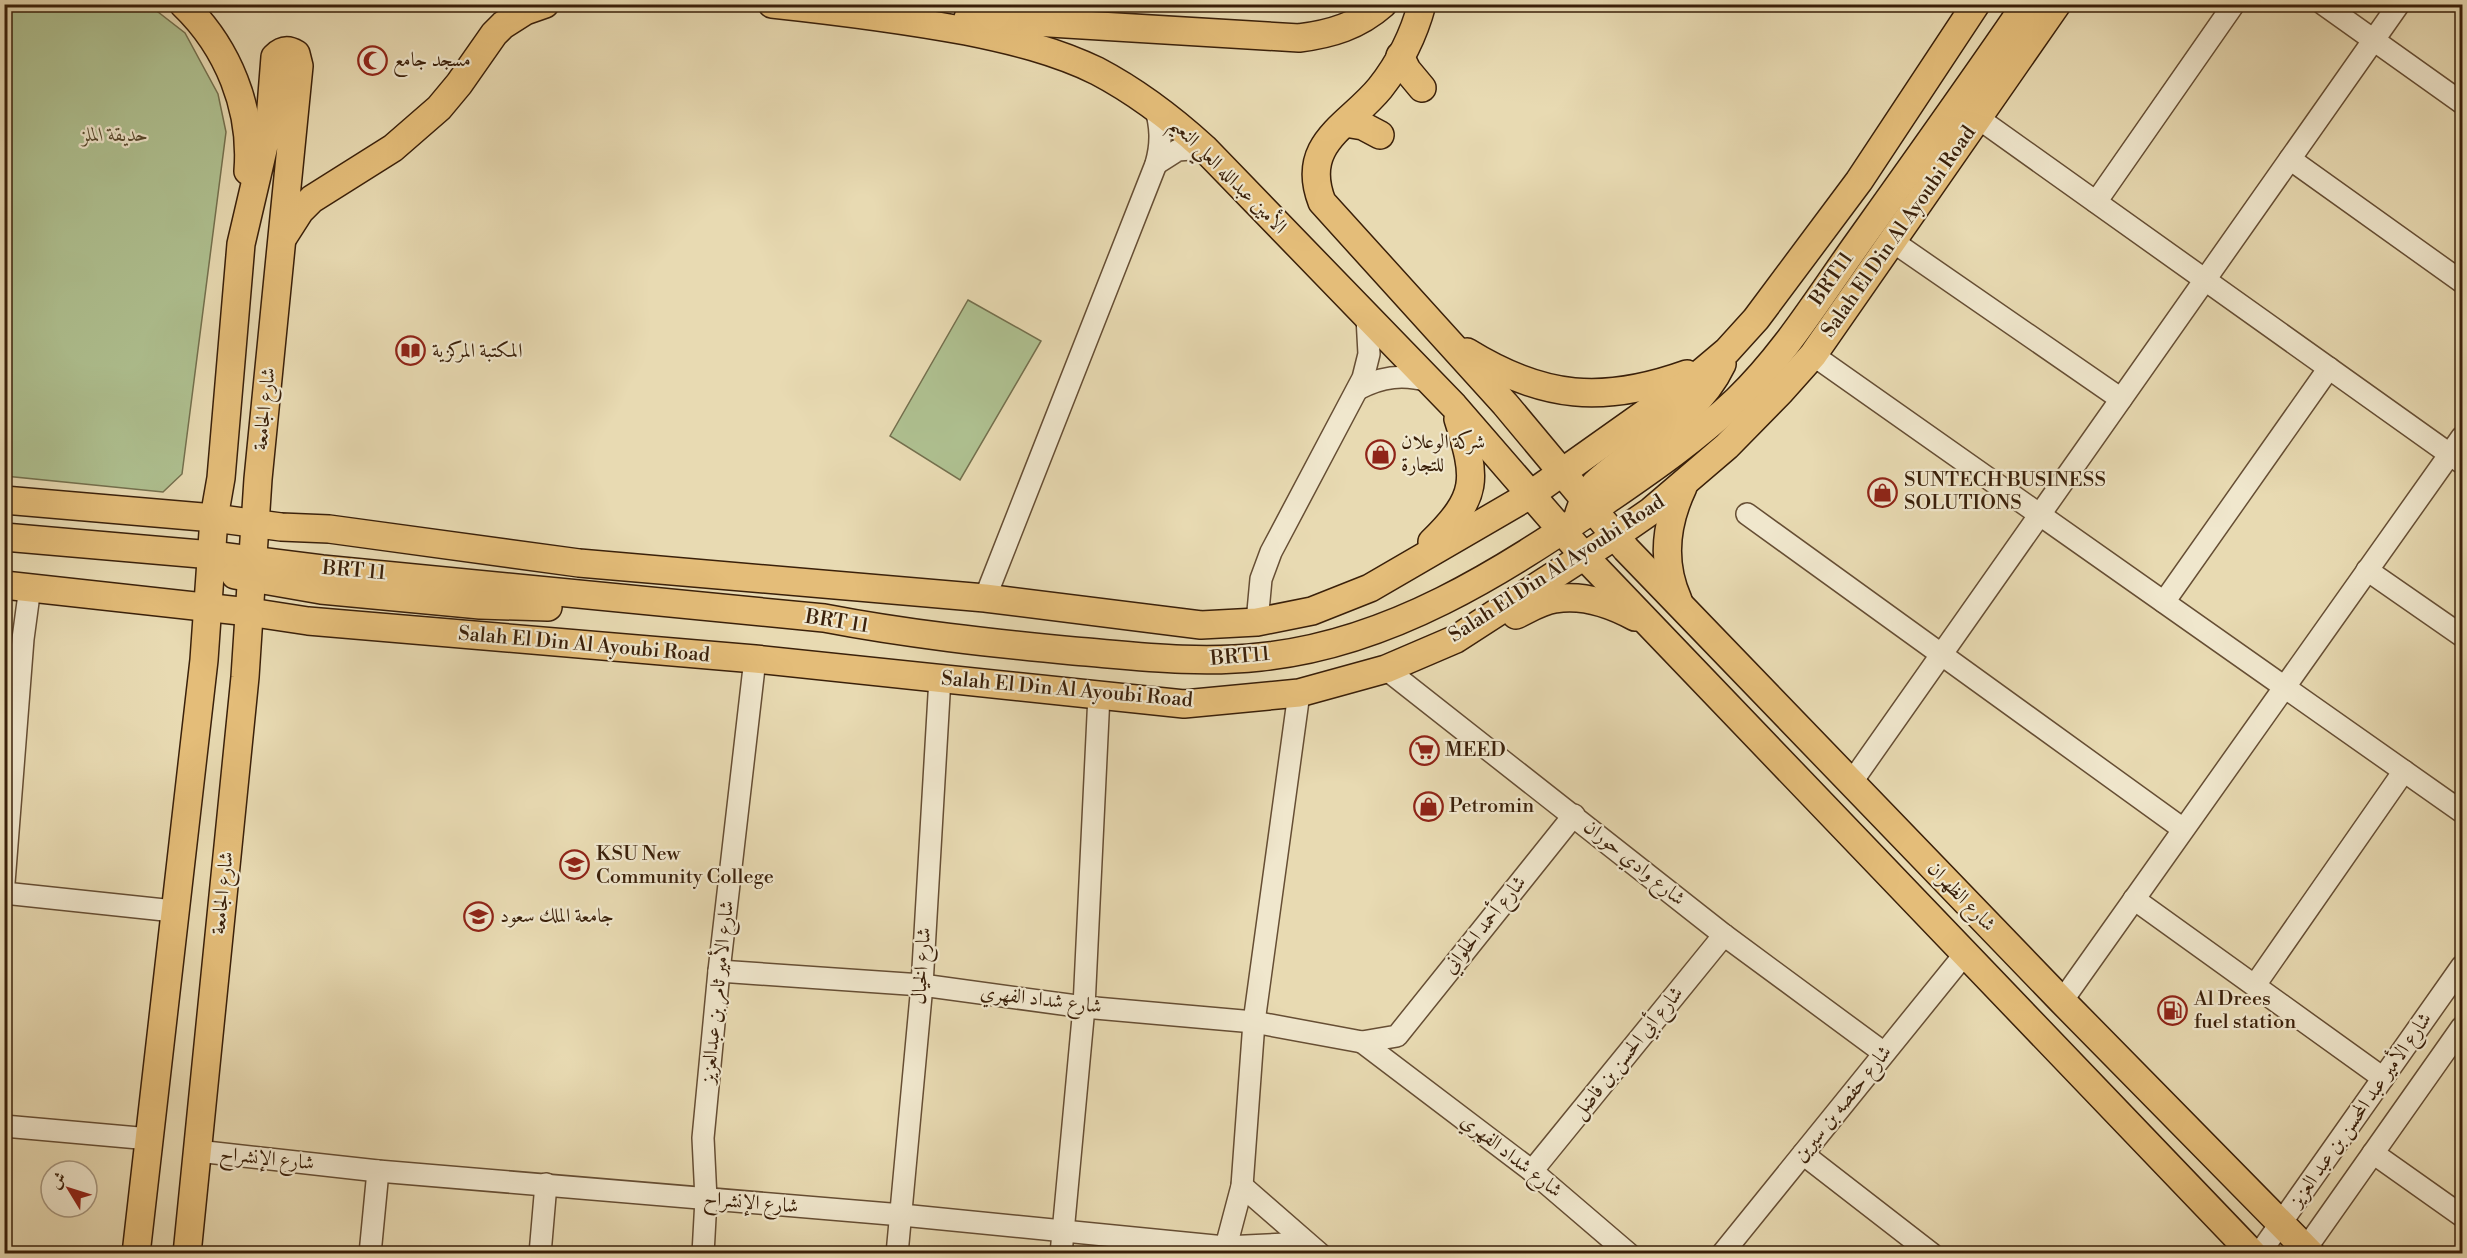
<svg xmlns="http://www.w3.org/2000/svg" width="2467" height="1258" font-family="'Libre Bodoni',Amiri,serif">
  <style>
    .green { fill: #afc191; stroke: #74704e; stroke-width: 1.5 }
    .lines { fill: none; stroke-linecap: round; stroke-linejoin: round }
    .minor-casing { stroke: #664e34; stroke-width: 24 }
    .major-casing { stroke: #3a200a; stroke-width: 30 }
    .minor { stroke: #f0e7cd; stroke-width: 21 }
    .major { stroke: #e4bd79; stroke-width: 27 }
    .labels { text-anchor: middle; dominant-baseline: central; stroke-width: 4.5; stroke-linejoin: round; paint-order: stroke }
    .poi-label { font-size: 20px; fill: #3a200a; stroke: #f0e7cd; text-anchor: start }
    .park-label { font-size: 20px; font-style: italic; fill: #57482c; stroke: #f0e7cd }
    .street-label { font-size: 20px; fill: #3a200a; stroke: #f0e7cd }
  </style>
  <rect width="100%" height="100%" fill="#e8dab2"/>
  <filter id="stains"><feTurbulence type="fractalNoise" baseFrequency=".00333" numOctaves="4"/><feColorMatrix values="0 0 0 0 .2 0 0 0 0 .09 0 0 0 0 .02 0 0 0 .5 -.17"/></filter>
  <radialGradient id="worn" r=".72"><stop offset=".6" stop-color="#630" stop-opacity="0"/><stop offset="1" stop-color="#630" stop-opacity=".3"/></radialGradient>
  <!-- green -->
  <g class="green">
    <polygon points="4,5 149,5 185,33 218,94 226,132 182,474 163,492 5,476"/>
    <polygon points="968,300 1041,341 960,480 890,436"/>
  </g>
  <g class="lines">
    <defs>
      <g id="minor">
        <polyline points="2323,4 2462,103"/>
        <polyline points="1978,118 2462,463"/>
        <polyline points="2290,159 2462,282"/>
        <polyline points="1156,164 1178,150 1204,148"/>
        <polyline points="2096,202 2234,4"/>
        <polyline points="1892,241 2121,399"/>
        <polyline points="1813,355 2462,812"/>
        <path d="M1358 389C1382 376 1404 374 1429 381"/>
        <polyline points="1747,514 2183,829"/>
        <polyline points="2367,570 2462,636"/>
        <path d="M985 598 1156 164C1162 143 1161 126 1155 106"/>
        <polyline points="2164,602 2329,368"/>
        <polyline points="1257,622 1261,579 1271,552 1363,378 1369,354 1367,317"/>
        <polyline points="1386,669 1724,935 1884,1053"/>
        <polyline points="1851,783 2399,4"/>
        <polyline points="4,883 23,639 30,587"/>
        <polyline points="4,893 174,911"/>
        <polyline points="2134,899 2383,1078"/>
        <polyline points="719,971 922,985 1084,1007 1254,1022 1362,1042 1397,1036 1574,815"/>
        <polyline points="2255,985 2404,771"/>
        <polyline points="2062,1001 2462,437"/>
        <polyline points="1362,1042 1532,1171 1629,1254"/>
        <polyline points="4,1126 150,1139"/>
        <polyline points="197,1151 378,1171 902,1215 1225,1247 1306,1243"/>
        <polyline points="2373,1153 2462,1216"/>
        <polyline points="1803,1154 1932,1254"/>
        <polyline points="1532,1171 1724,935"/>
        <polyline points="1242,1186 1320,1254"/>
        <polyline points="370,1254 378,1171"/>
        <polyline points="540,1254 546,1184"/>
        <polyline points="703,1254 706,1199 703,1138 719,971 755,659"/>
        <polyline points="897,1254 922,985 940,678"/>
        <polyline points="1061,1254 1084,1007 1099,695"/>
        <polyline points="1224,1254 1242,1186 1254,1022 1299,693"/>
        <polyline points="1722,1254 1964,955"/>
        <polyline points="2259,1254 2462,966"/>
        <polyline points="2302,1254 2462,1027"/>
      </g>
      <g id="major">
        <path d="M183 4C228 47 253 109 248 171"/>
        <path d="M772 4C837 11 901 19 966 31 1011 40 1056 51 1097 71 1137 92 1171 118 1204 148L1454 406 1584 556 2253 1254"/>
        <path d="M1422 4C1414 34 1399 64 1380 88 1349 126 1299 143 1322 202L1505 404 1626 549 2062 1001 2311 1254"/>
        <path d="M968 18 1299 38C1331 34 1358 26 1383 4"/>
        <polyline points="1400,56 1407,70 1422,88"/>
        <polyline points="1345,123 1363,126 1380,135"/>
        <polyline points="284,236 300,211 312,199 393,148 439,108 459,84 494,34 503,25 525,11 545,4"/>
        <path d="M1467 352C1543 399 1603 404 1687 374"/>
        <polyline points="4,500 214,518 281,527 329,529 579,563 985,598 1201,625 1257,622 1312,611 1370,588 1530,495 1695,378 1727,351 1756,319 1859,181 1976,4"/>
        <path d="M1579 513 1584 499 1595 484C1639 444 1696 419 1722 364"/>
        <path d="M4 537 212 555 322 569 824 618C907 634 991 643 1074 651 1136 656 1197 664 1260 657 1390 644 1502 572 1607 500 1652 469 1697 438 1737 400 1783 356 1818 299 1855 247 1912 167 1970 86 2026 4"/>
        <path d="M1432 542C1479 496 1477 479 1458 419"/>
        <polyline points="235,575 321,590 480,605 548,607"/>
        <polyline points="4,585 249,612 308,621 755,659 1184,704 1299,693 1386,669 1456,639 1615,536 1651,511 1727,446 1780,392 1813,355 2057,4"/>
        <path d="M1678 600C1661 562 1666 523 1683 487"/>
        <path d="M1516 615C1529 609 1541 601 1555 599 1584 594 1611 604 1635 617"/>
        <path d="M136 1254 204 660 214 518 221 478 241 244 270 120 275 57C282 50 288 49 296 54L299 66 258 479 245 677 187 1254"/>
      </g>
    </defs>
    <!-- minor casing -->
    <use href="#minor" class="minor-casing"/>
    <!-- major casing -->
    <use href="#major" class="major-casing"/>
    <!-- minor -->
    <use href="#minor" class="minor"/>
    <!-- major -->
    <use href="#major" class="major"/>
  </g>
  <!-- icons -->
  <defs>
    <symbol id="mosque-ring" viewBox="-11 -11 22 22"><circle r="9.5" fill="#f0e7cd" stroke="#8f2418" stroke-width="1.5"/><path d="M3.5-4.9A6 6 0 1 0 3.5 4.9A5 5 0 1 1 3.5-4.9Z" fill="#8f2418"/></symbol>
    <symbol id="library-ring" viewBox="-11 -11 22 22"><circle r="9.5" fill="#f0e7cd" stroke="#8f2418" stroke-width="1.5"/><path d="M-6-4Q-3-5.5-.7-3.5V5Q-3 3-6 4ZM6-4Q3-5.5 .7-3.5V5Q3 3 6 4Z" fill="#8f2418"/></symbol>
    <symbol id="shop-ring" viewBox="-11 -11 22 22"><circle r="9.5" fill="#f0e7cd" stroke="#8f2418" stroke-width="1.5"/><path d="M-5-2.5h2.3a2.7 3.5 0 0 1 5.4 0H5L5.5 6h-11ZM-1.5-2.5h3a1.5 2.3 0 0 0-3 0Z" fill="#8f2418"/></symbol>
    <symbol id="supermarket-ring" viewBox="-11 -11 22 22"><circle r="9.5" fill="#f0e7cd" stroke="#8f2418" stroke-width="1.5"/><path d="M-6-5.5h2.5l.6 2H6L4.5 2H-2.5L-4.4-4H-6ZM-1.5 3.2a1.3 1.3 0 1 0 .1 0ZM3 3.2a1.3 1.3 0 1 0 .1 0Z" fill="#8f2418"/></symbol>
    <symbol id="university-ring" viewBox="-11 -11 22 22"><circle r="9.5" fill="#f0e7cd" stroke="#8f2418" stroke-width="1.5"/><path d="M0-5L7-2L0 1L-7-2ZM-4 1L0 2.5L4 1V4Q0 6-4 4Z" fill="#8f2418"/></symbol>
    <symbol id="fuel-ring" viewBox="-11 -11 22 22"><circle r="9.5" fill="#f0e7cd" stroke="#8f2418" stroke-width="1.5"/><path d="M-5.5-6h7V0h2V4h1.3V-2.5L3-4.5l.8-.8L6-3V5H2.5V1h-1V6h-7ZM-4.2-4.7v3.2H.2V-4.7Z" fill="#8f2418"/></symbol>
  </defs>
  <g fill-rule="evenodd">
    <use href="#mosque-ring" x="356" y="44" width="33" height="33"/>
    <use href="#library-ring" x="394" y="334" width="33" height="33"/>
    <use href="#shop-ring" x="1364" y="438" width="33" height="33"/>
    <use href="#shop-ring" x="1866" y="476" width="33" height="33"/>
    <use href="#supermarket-ring" x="1408" y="734" width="33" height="33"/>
    <use href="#shop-ring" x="1412" y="790" width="33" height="33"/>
    <use href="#university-ring" x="558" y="848" width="33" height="33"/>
    <use href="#university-ring" x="462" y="900" width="33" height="33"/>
    <use href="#fuel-ring" x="2156" y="994" width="33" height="33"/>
  </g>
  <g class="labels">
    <!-- poi labels -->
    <g class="poi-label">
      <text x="393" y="60">مسجد جامع</text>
      <text x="432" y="351">المكتبة المركزية</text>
      <text x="1401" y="442">شركة الوعلان<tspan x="1401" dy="23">للتجارة</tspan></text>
      <text x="1904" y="480">SUNTECH BUSINESS<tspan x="1904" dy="23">SOLUTIONS</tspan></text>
      <text x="1445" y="750">MEED</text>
      <text x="1449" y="806">Petromin</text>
      <text x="596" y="854">KSU New<tspan x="596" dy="23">Community College</tspan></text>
      <text x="500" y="916">جامعة الملك سعود</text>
      <text x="2194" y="999">Al Drees<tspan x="2194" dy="23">fuel station</tspan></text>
    </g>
    <!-- park labels -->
    <g class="park-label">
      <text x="115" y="135">حديقة الملز</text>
    </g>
    <!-- street labels -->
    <g class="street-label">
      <text transform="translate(1228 176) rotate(45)">الأمين عبدالله العلي النعيم</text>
      <text transform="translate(1899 232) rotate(-55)">Salah El Din Al Ayoubi Road</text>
      <text transform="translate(1832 279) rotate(-55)">BRT11</text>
      <text transform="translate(265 409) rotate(-84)">شارع الجامعة</text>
      <text transform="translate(1557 569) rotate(-33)">Salah El Din Al Ayoubi Road</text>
      <text transform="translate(354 571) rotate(5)">BRT 11</text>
      <text transform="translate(837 622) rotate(9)">BRT 11</text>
      <text transform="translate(584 645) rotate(5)">Salah El Din Al Ayoubi Road</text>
      <text transform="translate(1240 657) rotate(-5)">BRT11</text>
      <text transform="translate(1067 690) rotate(5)">Salah El Din Al Ayoubi Road</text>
      <text transform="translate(1634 863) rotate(39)">شارع وادي حوران</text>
      <text transform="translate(223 893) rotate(-84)">شارع الجامعة</text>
      <text transform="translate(1961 897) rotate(46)">شارع الظهران</text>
      <text transform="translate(1485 925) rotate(-51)">شارع أحمد الحلواني</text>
      <text transform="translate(922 966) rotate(-86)">شارع الخيال</text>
      <text transform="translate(718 992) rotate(-84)">شارع الأمير ثامر بن عبدالعزيز</text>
      <text transform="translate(1041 1000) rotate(7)">شارع شداد الفهري</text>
      <text transform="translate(1628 1053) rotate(-51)">شارع أبي الحسن بن فاضل</text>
      <text transform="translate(1843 1104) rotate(-51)">شارع حفصه بن سيرين</text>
      <text transform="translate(2361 1110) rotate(-55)">شارع الأمير عبد المحسن بن عبد العزيز</text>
      <text transform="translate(1511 1156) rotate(38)">شارع شداد الفهري</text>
      <text transform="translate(267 1159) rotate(6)">شارع الإنشراح</text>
      <text transform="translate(751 1203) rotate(5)">شارع الإنشراح</text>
    </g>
  </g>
  <!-- margin -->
  <rect width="2467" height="1258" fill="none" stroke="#e8dab2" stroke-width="24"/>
  <rect x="6" y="6" width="2455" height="1246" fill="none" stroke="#3a200a" stroke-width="3"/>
  <rect x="12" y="12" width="2443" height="1234" fill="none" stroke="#3a200a" stroke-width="1.5"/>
  <!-- north arrow -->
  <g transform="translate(69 1189) rotate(308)"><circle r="28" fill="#f0e7cd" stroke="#a7977f" stroke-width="1.5"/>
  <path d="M0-4.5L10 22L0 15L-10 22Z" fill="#8f2418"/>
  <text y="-9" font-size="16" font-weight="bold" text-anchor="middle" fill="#3a200a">ش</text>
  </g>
  <rect width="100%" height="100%" filter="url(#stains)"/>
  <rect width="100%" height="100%" fill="url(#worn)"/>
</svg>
